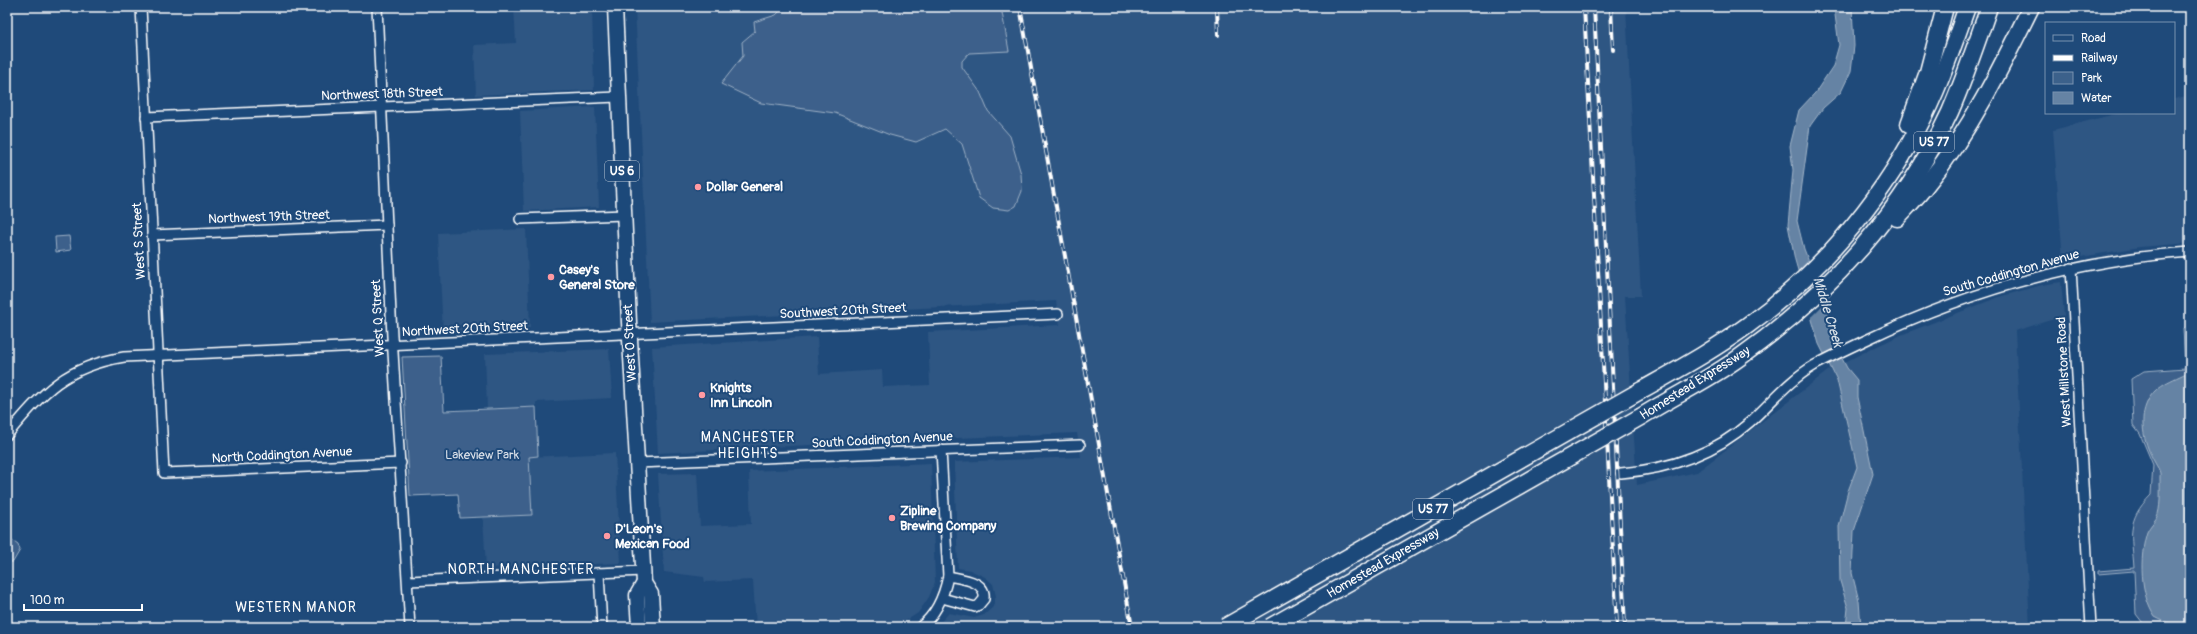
<svg xmlns="http://www.w3.org/2000/svg" width="2197" height="634" font-family="Pangolin,sans-serif">
  <style>
    .built { fill: #2e5683 }
    .green { fill: #3c618b; stroke: #9eb0c5 }
    .water { fill: #6583a4; stroke: #a3b5c8 }
    .pier { fill: #1f4a7a }
    .lines { fill: none; stroke-linecap: round; stroke-linejoin: round }
    .minor-casing { stroke: #fff; stroke-width: 12 }
    .primary-casing { stroke: #fff; stroke-width: 17 }
    .motorway-casing { stroke: #fff; stroke-width: 19 }
    .minor { stroke: #1f4a7a; stroke-width: 9 }
    .primary { stroke: #1f4a7a; stroke-width: 14 }
    .motorway { stroke: #1f4a7a; stroke-width: 16 }
    .rail-casing { stroke: #fff; stroke-width: 4 }
    .rail { stroke: #1f4a7a; stroke-width: 2.5; stroke-dasharray: 8; stroke-linecap: butt }
    .motorway-bridge-casing { stroke: #fff; stroke-width: 19; stroke-linecap: butt }
    .motorway-bridge { stroke: #1f4a7a; stroke-width: 16 }
    .poi-dot { fill: #ff9aa2; stroke: #1f4a7a; stroke-width: 1.5 }
    .labels { text-anchor: middle; dominant-baseline: central; stroke-width: 4; stroke-linejoin: round; paint-order: stroke }
    .shield { fill: #1f4a7a; stroke: #bcc9d7; stroke-width: 1 }
    .shield-label { font-size: 12px; font-weight: bold; fill: #fff }
    .street-label { font-size: 13px; fill: #fff; stroke: #1f4a7a }
    .poi-label { font-size: 13px; font-weight: bold; fill: #fff; stroke: #1f4a7a; text-anchor: start }
    .park-label { font-size: 13px; fill: #d8dfe8; stroke: #1f4a7a }
    .water-label { font-size: 14px; font-style: italic; fill: #d8e0e8; stroke: #1f4a7a }
    .neighbourhood-label { font-size: 14px; letter-spacing: 1px; fill: #fff; stroke: #1f4a7a }
  </style>
  <rect width="100%" height="100%" fill="#1f4a7a"/>
  <filter id="ink" filterUnits="userSpaceOnUse"><feTurbulence type="fractalNoise" baseFrequency=".025" numOctaves="2"/><feDisplacementMap in="SourceGraphic" scale="8" xChannelSelector="R" yChannelSelector="G"/><feConvolveMatrix kernelMatrix="1 2 1 2 8 2 1 2 1" color-interpolation-filters="sRGB"/></filter>
  <g filter="url(#ink)">
    <!-- built -->
    <g class="built">
      <polygon points="514,7 592,7 594,90 476,95 474,45 516,43"/>
      <polygon points="635,7 1626,7 1641,296 1625,296 1637,485 1697,472 1829,370 1867,351 1901,335 1999,297 2042,285 2061,282 2064,316 2015,331 2030,627 936,627 949,613 974,618 984,615 993,607 996,596 993,584 985,577 970,570 958,568 954,462 1081,457 1077,433 886,441 658,453 652,347 817,337 819,374 882,370 883,387 930,385 928,332 1060,325 1056,301 650,322"/>
      <polygon points="2190,95 2190,243 2140,247 2063,260 2053,130 2119,113 2174,113 2174,99"/>
      <polygon points="595,107 599,207 524,211 520,111"/>
      <polygon points="526,229 530,328 443,333 438,233"/>
      <polygon points="609,349 612,398 536,402 536,407 487,409 485,354"/>
      <polygon points="615,453 621,563 486,568 483,517 532,515 529,457"/>
      <polygon points="931,463 935,582 929,597 918,613 896,627 858,627 850,625 838,627 756,627 753,580 705,582 704,577 664,572 658,474 697,473 700,526 751,524 749,471"/>
    </g>
    <!-- green -->
    <g class="green">
      <polygon points="784,7 1001,7 1009,51 969,53 962,61 962,67 980,92 988,111 1010,136 1021,174 1022,191 1016,206 1009,210 993,208 979,198 962,144 945,129 916,142 890,135 835,113 761,103 721,84 743,56 742,42 755,31 754,22 776,15"/>
      <polygon points="69,236 71,250 56,252 55,237"/>
      <path d="M2183 328H2190V627H2146L2136 614 2134 571 2098 574V571L2134 568C2132 535 2125 521 2151 495L2153 465 2140 434 2133 425 2131 379 2144 371 2185 368Z"/>
      <polygon points="441,356 444,411 536,407 538,456 529,457 532,515 460,518 458,494 410,496 402,357"/>
      <polygon points="7,536 18,544 20,550 13,562 7,562"/>
    </g>
    <!-- water -->
    <g class="water">
      <polygon points="1834,7 1852,7 1854,46 1851,71 1841,92 1823,108 1810,126 1797,221 1804,249 1828,312 1835,345 1847,368 1857,380 1857,397 1873,474 1854,531 1852,573 1859,601 1861,627 1846,627 1848,608 1840,581 1839,526 1848,491 1857,467 1837,380 1819,344 1795,260 1788,225 1793,170 1790,146 1799,110 1815,93 1833,66 1839,45"/>
      <path d="M2190 371V624C2178 627 2166 623 2155 617 2140 595 2139 557 2147 532 2150 525 2156 521 2158 514 2161 503 2160 489 2160 477 2161 471 2157 467 2154 461 2145 445 2139 423 2146 405 2154 384 2172 381 2190 371Z"/>
    </g>
    <!-- pier -->
    <polygon class="pier" points="1820,285 1826,302 1810,318 1805,299"/>
    <g class="lines">
      <defs>
        <g id="minor">
          <polyline points="141,7 164,473 401,463"/>
          <polyline points="377,7 392,336 410,627"/>
          <polyline points="146,117 618,97"/>
          <polyline points="520,219 624,215"/>
          <polyline points="152,235 387,225"/>
          <polyline points="2071,268 2091,627"/>
          <path d="M7 435C44 391 65 367 124 357L1058 314"/>
          <polyline points="637,463 1080,445"/>
          <path d="M1621 473C1669 469 1713 455 1750 422 1772 402 1789 380 1815 365 1832 356 1849 348 1866 340 1969 291 2076 260 2190 252"/>
          <polyline points="599,573 602,627"/>
          <polyline points="408,581 644,571"/>
          <path d="M942 598 975 607 979 605 984 599C987 580 960 579 948 576"/>
          <path d="M920 627C936 615 944 596 948 576L941 450"/>
        </g>
        <g id="primary">
          <polyline points="615,7 629,322 644,583 651,594 653,627"/>
          <polyline points="639,627 637,595 644,583"/>
        </g>
        <g id="motorway">
          <polyline points="1909,124 1928,72 1945,7"/>
          <path d="M1897 218C1907 207 1918 196 1927 184 1970 131 2001 68 2031 7"/>
          <path d="M1640 391C1677 370 1714 350 1748 325 1818 274 1877 206 1917 130 1938 91 1952 49 1967 7"/>
          <path d="M1642 416C1674 396 1710 379 1740 357 1829 294 1904 211 1950 112 1965 78 1977 42 1989 7"/>
        </g>
      </defs>
      <!-- minor casing -->
      <use href="#minor" class="minor-casing"/>
      <!-- primary casing -->
      <use href="#primary" class="primary-casing"/>
      <!-- motorway casing -->
      <use href="#motorway" class="motorway-casing"/>
      <!-- minor -->
      <use href="#minor" class="minor"/>
      <!-- primary -->
      <use href="#primary" class="primary"/>
      <!-- motorway -->
      <use href="#motorway" class="motorway"/>
      <defs>
        <g id="rail">
          <polyline points="1020,7 1132,627"/>
          <polyline points="1217,7 1218,35"/>
          <polyline points="1584,7 1617,627"/>
          <polyline points="1594,7 1625,627"/>
          <polyline points="1611,7 1613,50"/>
        </g>
      </defs>
      <!-- rail casing -->
      <use href="#rail" class="rail-casing"/>
      <!-- rail -->
      <use href="#rail" class="rail"/>
      <defs>
        <g id="motorway-bridge">
          <polyline points="1225,627 1640,391"/>
          <polyline points="1270,627 1642,416"/>
        </g>
      </defs>
      <!-- motorway-bridge casing -->
      <use href="#motorway-bridge" class="motorway-bridge-casing"/>
      <!-- motorway-bridge -->
      <use href="#motorway-bridge" class="motorway-bridge"/>
    </g>
  </g>
  <!-- markers -->
  <g class="poi-dot">
    <circle cx="698" cy="187" r="4"/>
    <circle cx="551" cy="277" r="4"/>
    <circle cx="702" cy="395" r="4"/>
    <circle cx="892" cy="518" r="4"/>
    <circle cx="607" cy="536" r="4"/>
  </g>
  <g class="labels">
    <!-- shield labels -->
    <g class="shield">
      <rect x="1914" y="132" width="40" height="20" rx="3"/>
      <rect x="605" y="161" width="34" height="20" rx="3"/>
      <rect x="1413" y="499" width="40" height="20" rx="3"/>
    </g>
    <g class="shield-label">
      <text x="1934" y="142">US 77</text>
      <text x="622" y="171">US 6</text>
      <text x="1433" y="509">US 77</text>
    </g>
    <!-- street labels -->
    <g class="street-label">
      <text transform="translate(382 94) rotate(-2)">Northwest 18th Street</text>
      <text transform="translate(269 217) rotate(-2)">Northwest 19th Street</text>
      <text transform="translate(139 241) rotate(-93)">West S Street</text>
      <text transform="translate(2011 273) rotate(-16)">South Coddington Avenue</text>
      <text transform="translate(843 311) rotate(-3)">Southwest 20th Street</text>
      <text transform="translate(378 318) rotate(-93)">West Q Street</text>
      <text transform="translate(465 329) rotate(-3)">Northwest 20th Street</text>
      <text transform="translate(630 343) rotate(-93)">West O Street</text>
      <text transform="translate(2064 372) rotate(-93)">West Millstone Road</text>
      <text transform="translate(1695 383) rotate(-32)">Homestead Expressway</text>
      <text transform="translate(882 440) rotate(-3)">South Coddington Avenue</text>
      <text transform="translate(282 455) rotate(-3)">North Coddington Avenue</text>
      <text transform="translate(1383 563) rotate(-30)">Homestead Expressway</text>
    </g>
    <!-- poi labels -->
    <g class="poi-label">
      <text x="706" y="187">Dollar General</text>
      <text x="559" y="270">Casey's<tspan x="559" dy="15">General Store</tspan></text>
      <text x="710" y="388">Knights<tspan x="710" dy="15">Inn Lincoln</tspan></text>
      <text x="900" y="511">Zipline<tspan x="900" dy="15">Brewing Company</tspan></text>
      <text x="615" y="529">D'Leon's<tspan x="615" dy="15">Mexican Food</tspan></text>
    </g>
    <!-- park labels -->
    <g class="park-label">
      <text x="482" y="455">Lakeview Park</text>
    </g>
    <!-- water labels -->
    <g class="water-label">
      <text transform="translate(1828 312) rotate(73)">Middle Creek</text>
    </g>
    <!-- neighbourhood labels -->
    <g class="neighbourhood-label">
      <text x="748" y="437">MANCHESTER<tspan x="748" dy="16">HEIGHTS</tspan></text>
      <text x="521" y="569">NORTH MANCHESTER</text>
      <text x="296" y="607">WESTERN MANOR</text>
    </g>
  </g>
  <!-- margin -->
  <rect width="2197" height="634" fill="none" stroke="#1f4a7a" stroke-width="24"/>
  <rect x="12" y="12" width="2173" height="610" fill="none" stroke="#fff" stroke-width="1.5" filter="url(#ink)"/>
  <!-- legend -->
  <rect x="2045" y="22" width="130" height="92" fill="#1f4a7a" stroke="#7992af"/>
  <rect x="2053" y="35" width="20" height="6" fill="#1f4a7a" stroke="#7992af"/>
  <text x="2081" y="42" font-size="12" fill="#ffffff">Road</text>
  <rect x="2053" y="55" width="20" height="6" fill="#ffffff" stroke="#7992af"/>
  <text x="2081" y="62" font-size="12" fill="#ffffff">Railway</text>
  <rect x="2053" y="72" width="20" height="12" fill="#3c618b" stroke="#7992af"/>
  <text x="2081" y="82" font-size="12" fill="#ffffff">Park</text>
  <rect x="2053" y="92" width="20" height="12" fill="#6583a4" stroke="#7992af"/>
  <text x="2081" y="102" font-size="12" fill="#ffffff">Water</text>
  <!-- scale -->
  <path d="M24 604v6h118v-6" fill="none" stroke="#ffffff" stroke-width="2"/>
  <text x="30" y="604" font-size="12" fill="#ffffff" stroke="#1f4a7a" stroke-width="3" paint-order="stroke">100 m</text>
</svg>
